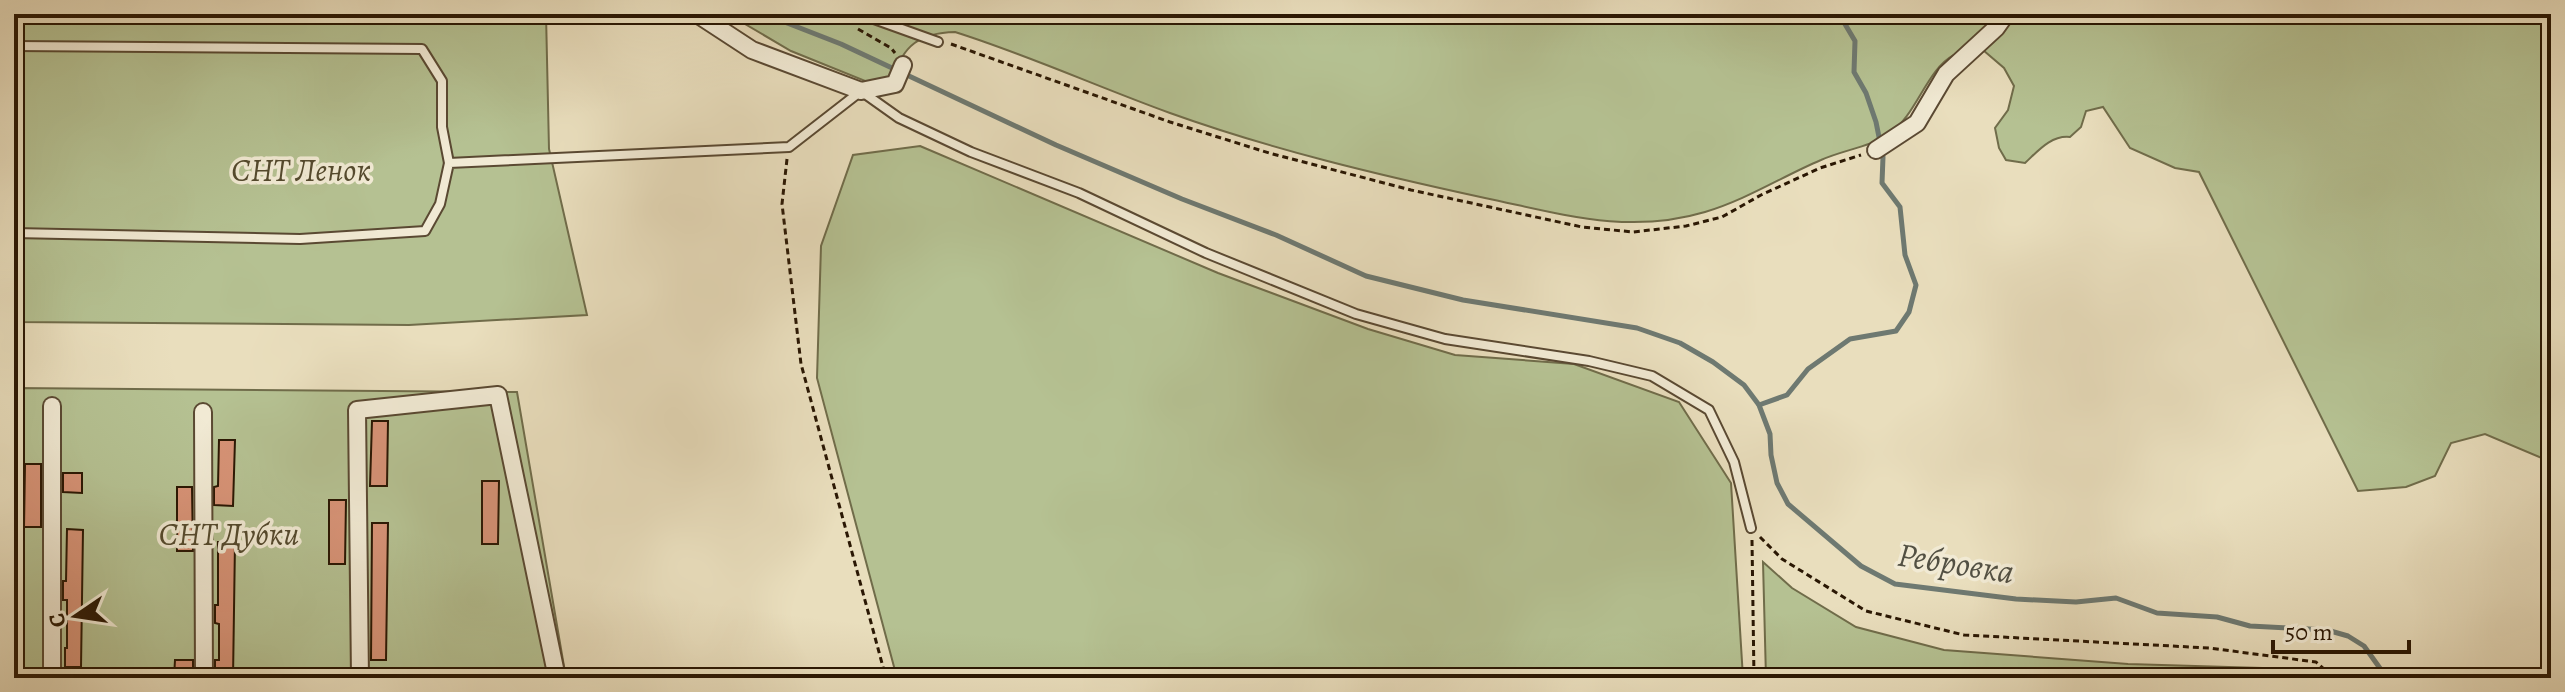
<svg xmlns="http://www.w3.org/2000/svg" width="2565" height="692" font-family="Alegreya,serif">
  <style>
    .green { fill: #b5c192; stroke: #706c4a; stroke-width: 2 }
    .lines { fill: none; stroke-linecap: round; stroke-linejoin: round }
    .stream { stroke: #6e7971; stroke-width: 5 }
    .building { fill: #d79377; stroke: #2a1703; stroke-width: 2 }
    .lane-casing { stroke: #5a4932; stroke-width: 12 }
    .street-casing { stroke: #5a4932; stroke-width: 20 }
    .path { stroke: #2a1703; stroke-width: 3; stroke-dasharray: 6 4; stroke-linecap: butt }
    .lane { stroke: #f1ead4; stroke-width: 8 }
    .street { stroke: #f1ead4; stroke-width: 16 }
    .labels { text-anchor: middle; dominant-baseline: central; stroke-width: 7; stroke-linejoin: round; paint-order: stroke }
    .park-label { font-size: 32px; font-style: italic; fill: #544a2e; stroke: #f1ead4 }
    .water-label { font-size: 34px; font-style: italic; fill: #525043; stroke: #f1ead4 }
  </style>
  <rect width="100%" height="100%" fill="#e9debd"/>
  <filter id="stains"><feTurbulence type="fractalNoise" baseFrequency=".0025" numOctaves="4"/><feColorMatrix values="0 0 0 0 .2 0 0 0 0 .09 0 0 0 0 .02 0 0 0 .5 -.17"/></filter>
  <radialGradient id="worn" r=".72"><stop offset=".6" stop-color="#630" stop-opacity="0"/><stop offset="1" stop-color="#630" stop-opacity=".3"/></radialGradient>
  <!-- green -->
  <g class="green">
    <polygon points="14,14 546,14 549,149 587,315 409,325 14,322"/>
    <path d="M728 14H2551V462L2485 434 2451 443 2435 476 2406 487 2358 491 2199 172 2175 168 2130 148 2103 107 2086 111 2081 127 2070 137C2051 135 2038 151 2025 163L2006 160 1999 148 1995 128 2008 110 2014 86 2004 68 1983 50C1975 51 1961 51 1954 55 1926 70 1917 115 1889 134 1870 147 1843 150 1821 160 1783 176 1746 200 1705 212 1628 235 1562 214 1485 198 1379 175 1273 150 1170 113 1098 87 1028 55 955 32 920 33 903 45 893 78L870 83 791 51Z"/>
    <polygon points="920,146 1218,273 1368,329 1455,355 1574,364 1679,402 1731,483 1743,678 897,678 817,378 821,246 853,155"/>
    <polygon points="14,388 517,392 566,678 14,678"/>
    <polygon points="1763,562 1792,588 1856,627 1944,650 2128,664 2298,669 2315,678 1766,678"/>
  </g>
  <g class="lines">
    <!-- stream -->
    <g class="stream">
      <polyline points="764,14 841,44 1056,145 1182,199 1276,235 1366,276 1463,300 1637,328 1680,343 1713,362 1744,385 1759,405 1770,434 1771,455 1777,483 1788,504 1861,566 1895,584 2016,599 2076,602 2116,598 2157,613 2217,617 2250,626 2327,630 2348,636 2364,646 2387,678"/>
      <polyline points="1759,405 1787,395 1808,369 1850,339 1896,331 1909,312 1916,285 1905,255 1900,207 1882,183 1883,157 1876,122 1866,93 1854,72 1855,41 1839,14"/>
    </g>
  </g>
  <!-- building -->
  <g class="building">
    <polygon points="372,421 388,421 387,486 370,486"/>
    <polygon points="219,440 235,440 233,506 214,505 214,487 218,486"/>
    <polygon points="25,464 41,464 41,527 24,527"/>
    <polygon points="63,473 82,473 82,493 63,492"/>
    <polygon points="482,481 499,481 498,544 482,544"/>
    <polygon points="177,487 192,487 193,551 177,551"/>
    <polygon points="329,500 346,500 345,564 329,564"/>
    <polygon points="372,523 388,523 386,660 371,660"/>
    <polygon points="67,529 83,530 81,667 65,667 65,648 67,648 67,600 63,600 63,581 66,581"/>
    <polygon points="218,542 235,542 233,678 215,678 215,660 219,660 219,624 215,623 215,605 218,605"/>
    <polygon points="175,660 193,660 193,678 174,678"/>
  </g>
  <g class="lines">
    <defs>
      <g id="lane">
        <polyline points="860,14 938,42"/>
        <polyline points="14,46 422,49 442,81 442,127 449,163"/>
        <polyline points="14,233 300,239 425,231 440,204 449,163 789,147 861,91 899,118 971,152 1079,193 1206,253 1356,314 1445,339 1589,361 1652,376 1709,410 1734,462 1751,528"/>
      </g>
      <g id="street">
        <polyline points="697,14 752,50 861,91 895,84 903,65"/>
        <polyline points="1876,150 1917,123 1946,74 1996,28 2006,14"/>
        <polyline points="203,412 204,678"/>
        <polyline points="52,678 52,406"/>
        <polyline points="360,678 357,410 498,395 557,678"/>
      </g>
    </defs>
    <!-- lane casing -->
    <use href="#lane" class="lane-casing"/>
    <!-- street casing -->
    <use href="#street" class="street-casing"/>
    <!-- path -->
    <g class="path">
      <polyline points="836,14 852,25"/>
      <polyline points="858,29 891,48 895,53"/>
      <polyline points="951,44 1170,122 1269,153 1411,190 1582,227 1633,232 1686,226 1722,217 1761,195 1820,168 1861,155"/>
      <polyline points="787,159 782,204 801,364 886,678"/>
      <polyline points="1760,537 1782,559 1866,611 1964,635 2209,648 2316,662 2334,678"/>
      <polyline points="1752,540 1754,678"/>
    </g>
    <!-- lane -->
    <use href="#lane" class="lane"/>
    <!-- street -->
    <use href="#street" class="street"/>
  </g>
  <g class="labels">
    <!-- park labels -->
    <g class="park-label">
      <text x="301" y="170">СНТ Ленок</text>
      <text x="229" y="534">СНТ Дубки</text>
    </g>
    <!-- water labels -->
    <g class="water-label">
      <text transform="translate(1956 563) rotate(9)">Ребровка</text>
    </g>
  </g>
  <!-- margin -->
  <rect width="2565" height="692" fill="none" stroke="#e9debd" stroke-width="48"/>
  <rect x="16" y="16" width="2533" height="660" fill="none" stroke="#2a1703" stroke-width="4"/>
  <rect x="24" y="24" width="2517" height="644" fill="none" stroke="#2a1703" stroke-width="2"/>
  <!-- north arrow -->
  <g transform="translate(76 616) rotate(257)" stroke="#f1ead4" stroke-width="6" paint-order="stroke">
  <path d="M0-6L14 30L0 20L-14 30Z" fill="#2a1703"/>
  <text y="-12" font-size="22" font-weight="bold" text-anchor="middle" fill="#2a1703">С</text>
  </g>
  <!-- scale -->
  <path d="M2273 640v12h136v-12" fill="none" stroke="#2a1703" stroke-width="4"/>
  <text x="2285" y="640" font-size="24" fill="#2a1703" stroke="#f1ead4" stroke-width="6" paint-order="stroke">50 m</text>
  <rect width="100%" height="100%" filter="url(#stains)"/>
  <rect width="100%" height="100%" fill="url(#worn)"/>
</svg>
